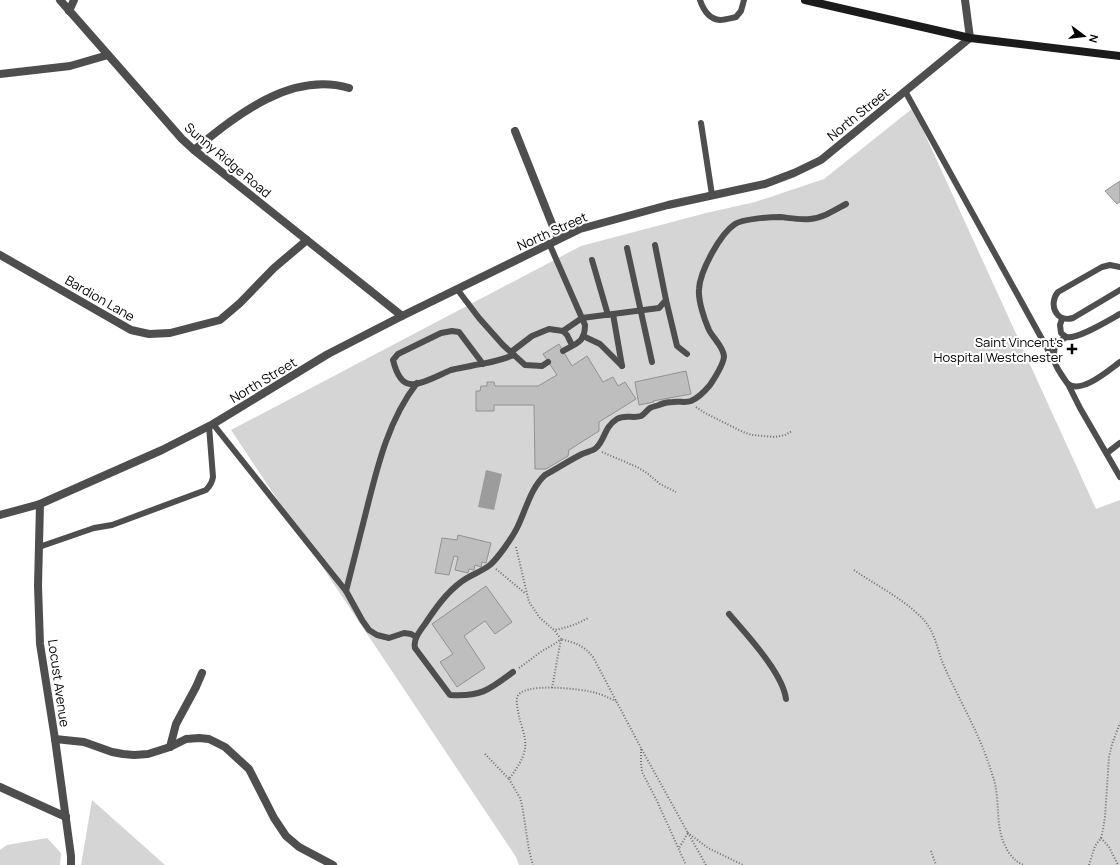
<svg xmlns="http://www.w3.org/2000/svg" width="1120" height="865" font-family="Manrope,sans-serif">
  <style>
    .green { fill: #d5d5d5 }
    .water { fill: #9c9c9c }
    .building { fill: #bebebe; stroke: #929292 }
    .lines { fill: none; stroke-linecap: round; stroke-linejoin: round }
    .path { stroke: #707070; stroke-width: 2; stroke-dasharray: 1 2; stroke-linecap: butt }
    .service { stroke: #4e4e4e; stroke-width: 6 }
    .minor { stroke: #4e4e4e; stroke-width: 8 }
    .tertiary { stroke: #4e4e4e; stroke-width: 8 }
    .secondary { stroke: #1b1b1b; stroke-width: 8 }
    .poi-dot { fill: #000; stroke: #fff; stroke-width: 1.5 }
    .labels { text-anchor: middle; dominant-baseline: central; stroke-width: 4; stroke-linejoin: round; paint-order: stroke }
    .street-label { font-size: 13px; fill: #000; stroke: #fff }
    .poi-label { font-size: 13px; fill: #000; stroke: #fff; text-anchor: end }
  </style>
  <rect width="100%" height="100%" fill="#fff"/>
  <!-- green -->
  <g class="green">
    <polygon points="913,108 1096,509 1120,500 1120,865 519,865 516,857 231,430 581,246 706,213 755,202 824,179"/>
    <polygon points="92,800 165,865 81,865"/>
    <polygon points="47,838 61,853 60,865 0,865 0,850 7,845"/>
  </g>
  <!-- water -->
  <polygon class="water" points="486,470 502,474 494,510 478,507"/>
  <!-- building -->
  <g class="building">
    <polygon points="1120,181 1120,202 1117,204 1105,191"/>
    <polygon points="559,344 572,366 587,356 603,382 613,377 618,386 625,382 636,399 599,422 599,431 569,450 568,456 546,469 535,469 534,405 494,405 494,411 476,411 476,391 480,391 481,386 487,386 487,382 494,382 495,386 538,386 557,375 543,354"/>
    <polygon points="686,371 691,394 653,401 654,402 639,405 635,382"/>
    <polygon points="458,535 491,543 486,563 482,562 481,567 475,565 474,570 469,569 468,573 455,570 458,557 454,556 449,575 435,573 442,538 457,540"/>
    <polygon points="486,586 512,622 495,634 485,621 464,636 485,668 457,687 440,662 453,654 432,624"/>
  </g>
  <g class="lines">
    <!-- path -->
    <g class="path">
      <polyline points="696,407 705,413 743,432 752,435 775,437 785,435 792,431"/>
      <polyline points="602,452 637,467 647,473 660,484 676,492"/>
      <path d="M516 547 529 602 540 618 554 630C567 628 577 624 588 618"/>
      <polyline points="496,569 526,594"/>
      <path d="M854 570C877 586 904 599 923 619 936 633 937 650 944 666 960 702 981 736 992 774 995 781 996 789 997 797 999 818 997 834 1009 853 1014 859 1017 863 1025 865"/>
      <polyline points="519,668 542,651 556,643 561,639 554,630"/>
      <path d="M552 688 561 639C577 644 582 644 593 657L641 748 688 833 679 848"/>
      <polyline points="641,749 641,763 642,772 657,801 686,865"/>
      <path d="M485 754 509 779C515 771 523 760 525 749 527 739 521 726 519 716 518 710 516 703 517 698 520 681 583 689 596 693 603 695 609 698 616 701"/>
      <polyline points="509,779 520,798 522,805 529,850 533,865"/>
      <polyline points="1101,838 1109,847 1118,865"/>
      <polyline points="931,851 936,865"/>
      <polyline points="706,865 688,833 708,848 743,865"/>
      <polyline points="1089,865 1095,846 1101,838 1103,830 1105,817 1109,757 1112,744 1120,723"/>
    </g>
    <!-- service -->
    <g class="service">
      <path d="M700 0C703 9 709 19 720 20 725 20 731 18 736 17L741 11 744 0"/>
      <polyline points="905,91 1053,359"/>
      <polyline points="701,123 712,195"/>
      <path d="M549 243 585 325C585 343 576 343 563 351"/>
      <polyline points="627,248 652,362"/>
      <polyline points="592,260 608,315"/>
      <path d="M1120 267 1110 265 1102 267 1058 292C1048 304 1056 323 1073 318L1120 290"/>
      <polyline points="457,289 479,318 503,345 525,365 542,366 548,362"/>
      <polyline points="666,300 677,346 687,354"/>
      <polyline points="613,314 622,366"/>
      <path d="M1062 319 1060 325 1061 333C1062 334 1065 336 1066 337 1077 340 1109 320 1120 314"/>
      <polyline points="563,331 582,318 659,308 666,300 655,245"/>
      <polyline points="583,336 600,344 622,366"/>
      <path d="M1066 337 1055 345C1053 359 1053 362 1061 374 1063 377 1066 382 1068 384 1082 394 1109 370 1120 362"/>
      <polyline points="511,352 532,336 549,329 563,331 567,335 572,345"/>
      <path d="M483 364 459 332 452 331 441 333 398 354 393 360C395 368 400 383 410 384 420 386 441 374 451 370 459 368 467 367 475 365 489 363 501 360 514 355"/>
      <polyline points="1068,384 1080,408 1120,477"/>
      <path d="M213 424 346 591C353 563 360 536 367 508 378 464 389 419 417 383"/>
      <polyline points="1107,453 1120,443"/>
      <path d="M39 547 94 528 112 525 206 490C210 486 212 483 213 477L209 426"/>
      <polyline points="346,591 362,620 369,630 377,635 389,638 404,633 411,634 416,637"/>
      <path d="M729 614C746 634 783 673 786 699"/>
      <path d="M513 672C489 690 481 697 450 695L415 648C414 644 415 640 417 636 419 632 422 628 425 624 435 609 446 593 461 582 470 575 481 572 490 565 498 558 512 538 517 528 526 510 530 489 545 475 558 468 570 460 582 454 586 452 593 451 596 448 605 440 604 427 617 419 625 414 633 419 641 416 645 414 647 410 650 408 652 407 656 406 659 405 663 403 668 402 673 402 679 401 686 403 691 401 698 398 705 391 710 385 714 379 724 363 724 356 723 346 713 338 709 330 704 319 698 300 699 289 700 271 720 234 735 224 742 219 770 217 780 217 790 218 800 220 810 219 823 218 835 210 846 204"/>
    </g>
    <!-- minor -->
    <g class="minor">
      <polyline points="60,0 182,139 194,150 402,316"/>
      <polyline points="965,0 970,38"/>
      <polyline points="69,11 74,0"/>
      <polyline points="0,74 70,66 108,55"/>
      <polyline points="515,131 558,239"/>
      <path d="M194 150C236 116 290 71 349 88"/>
      <polyline points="0,255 131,330 149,334 170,333 220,320 240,303 274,268 307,240"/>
      <polyline points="40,504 38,586 40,644 55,739 71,856 71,865"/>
      <polyline points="55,739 84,742 112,752 123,754 134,755 148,754 170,747 186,739 199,738 209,739 225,747 249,769 274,818 286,836 299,847 333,865"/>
      <polyline points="170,747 176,724 196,687 202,673"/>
      <polyline points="0,787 66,817"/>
    </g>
    <!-- tertiary -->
    <polyline class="tertiary" points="0,515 40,504 162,450 213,424 328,354 402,316 580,229 668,205 765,184 794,173 821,160 970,38"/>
    <!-- secondary -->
    <polyline class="secondary" points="805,0 970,38 1120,56"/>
  </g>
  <!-- markers -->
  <path class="poi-dot" d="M1070 343h4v4h4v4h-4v4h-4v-4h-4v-4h4z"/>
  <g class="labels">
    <!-- street labels -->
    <g class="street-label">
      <text transform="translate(858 114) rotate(-39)">North Street</text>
      <text transform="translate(228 160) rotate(40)">Sunny Ridge Road</text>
      <text transform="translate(552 231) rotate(-24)">North Street</text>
      <text transform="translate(100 298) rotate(30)">Bardion Lane</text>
      <text transform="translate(263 380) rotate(-31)">North Street</text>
      <text transform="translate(59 683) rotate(82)">Locust Avenue</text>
    </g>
    <!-- poi labels -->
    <g class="poi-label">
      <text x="1063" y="342">Saint Vincent's<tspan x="1063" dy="15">Hospital Westchester</tspan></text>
    </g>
  </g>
  <!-- north arrow -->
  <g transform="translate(1084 36) rotate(105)" stroke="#ffffff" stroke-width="3" paint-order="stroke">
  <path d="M0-3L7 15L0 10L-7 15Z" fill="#000000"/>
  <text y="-6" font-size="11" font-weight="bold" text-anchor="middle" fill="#000000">N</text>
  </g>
</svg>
